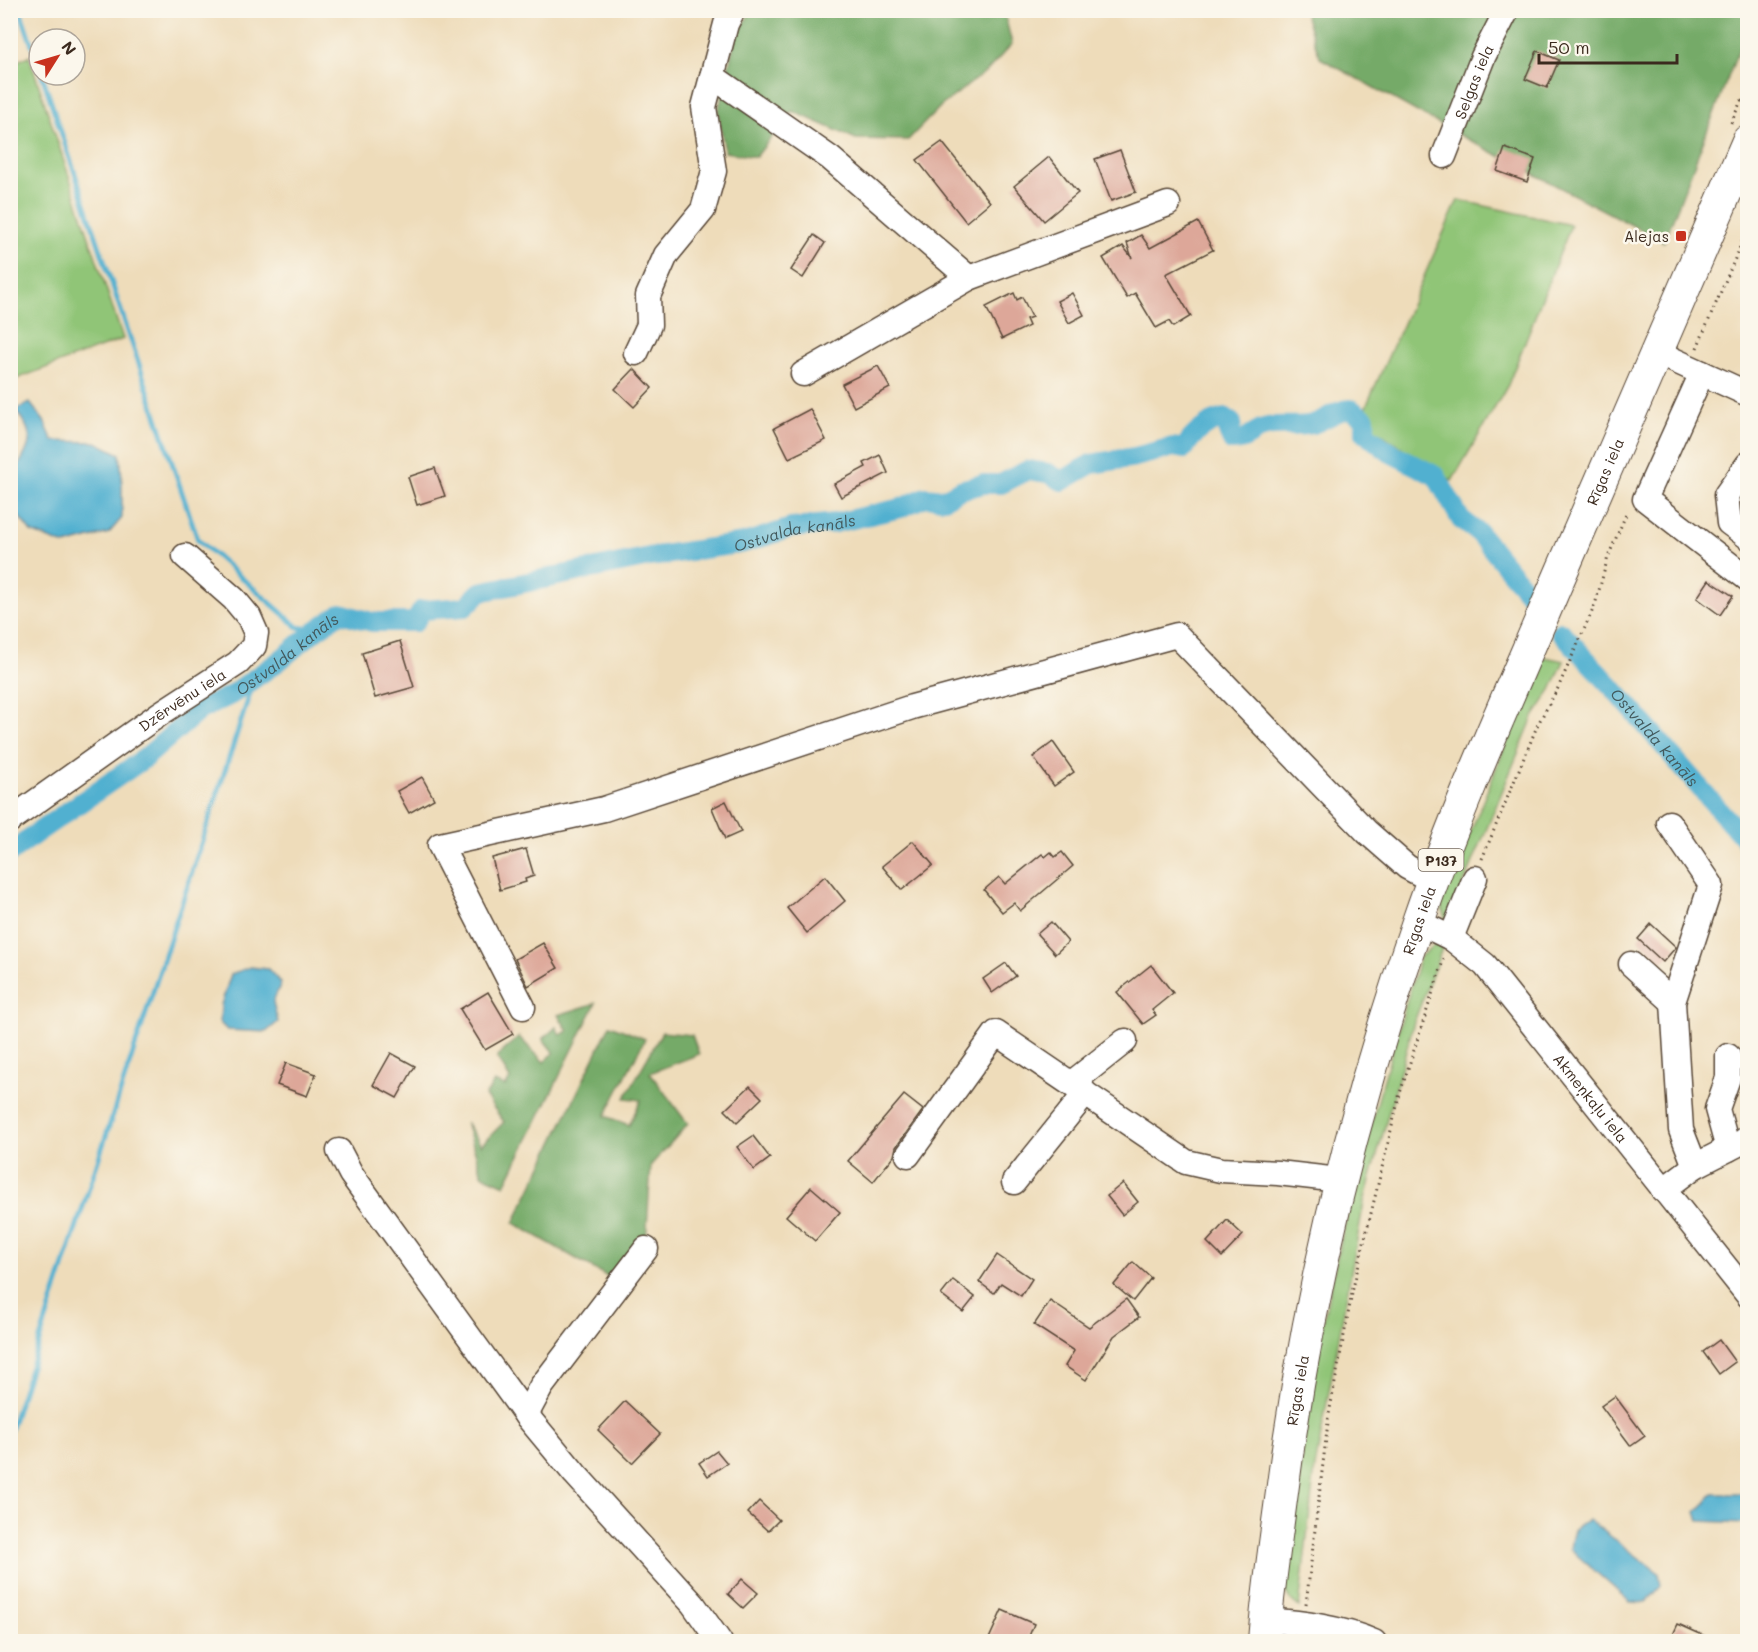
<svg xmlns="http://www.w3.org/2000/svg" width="1758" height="1652" font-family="Mali,sans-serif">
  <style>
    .green { fill: #90c577; stroke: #66784a; stroke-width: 1.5 }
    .forest { fill: #74aa68; stroke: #586a43; stroke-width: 1.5 }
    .water { fill: #51b0d0; stroke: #466d77; stroke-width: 1.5 }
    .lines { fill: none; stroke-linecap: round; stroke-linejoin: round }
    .stream { stroke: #51b0d0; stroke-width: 5 }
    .canal { stroke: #51b0d0; stroke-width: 20 }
    .building { fill: #dda799 }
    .minor-casing { stroke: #564535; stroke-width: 27 }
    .major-casing { stroke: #564535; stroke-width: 34 }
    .path { stroke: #564535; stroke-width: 3; stroke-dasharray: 1.5 4.5; stroke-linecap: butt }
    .minor { stroke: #fff; stroke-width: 24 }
    .major { stroke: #fff; stroke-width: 32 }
    .poi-dot { fill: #c8321e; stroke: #fbf7ec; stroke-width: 2 }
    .labels { text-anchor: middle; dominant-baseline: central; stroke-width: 5; stroke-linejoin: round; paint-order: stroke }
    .shield { fill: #fbf7ec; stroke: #75685c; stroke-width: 1.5 }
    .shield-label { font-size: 14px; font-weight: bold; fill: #3b2a1e }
    .street-label { font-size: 15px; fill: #3b2a1e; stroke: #fbf7ec }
    .poi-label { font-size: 15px; fill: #3b2a1e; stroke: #fbf7ec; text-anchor: end }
    .water-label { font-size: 16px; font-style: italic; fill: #43595c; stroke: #fbf7ec }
  </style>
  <rect width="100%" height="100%" fill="#fbf7ec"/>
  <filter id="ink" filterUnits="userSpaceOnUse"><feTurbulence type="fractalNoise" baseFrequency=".0167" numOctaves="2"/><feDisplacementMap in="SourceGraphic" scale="12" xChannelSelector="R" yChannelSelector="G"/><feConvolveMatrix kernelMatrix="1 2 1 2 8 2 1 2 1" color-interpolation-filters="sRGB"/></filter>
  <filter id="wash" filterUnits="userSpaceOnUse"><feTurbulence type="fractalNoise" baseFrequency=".008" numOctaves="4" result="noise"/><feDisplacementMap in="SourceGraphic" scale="24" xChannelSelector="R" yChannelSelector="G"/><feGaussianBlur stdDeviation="1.35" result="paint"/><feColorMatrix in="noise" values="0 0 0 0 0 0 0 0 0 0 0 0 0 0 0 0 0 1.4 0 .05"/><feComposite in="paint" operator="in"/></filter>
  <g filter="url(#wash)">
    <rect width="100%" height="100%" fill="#eedcba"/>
    <!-- green -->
    <g class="green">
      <polygon points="29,56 123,339 11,381 11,64"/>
      <polygon points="1458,200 1571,225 1508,385 1452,481 1360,420"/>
      <polygon points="1545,657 1564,661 1551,690 1533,717 1448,922 1444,916 1441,905 1539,662"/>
      <path d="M1437 945 1443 946 1414 1022 1364 1202 1315 1467 1299 1607 1290 1599 1284 1590C1294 1521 1301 1452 1312 1383 1336 1238 1378 1097 1420 957L1431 947Z"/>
    </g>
    <!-- forest -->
    <g class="forest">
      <polygon points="1001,10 1005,16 1012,44 988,70 941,106 908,140 856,139 792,111 756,157 725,152 718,112 735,39 751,11"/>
      <polygon points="1747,10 1748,26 1664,242 1448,129 1320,58 1304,11"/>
      <polygon points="596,1003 505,1185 482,1175 466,1122 481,1145 504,1122 485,1096 494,1082 505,1086 510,1079 497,1057 519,1037 544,1062 554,1053 543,1039 556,1027 560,1035 568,1031 558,1015"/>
      <polygon points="610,1025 645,1039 605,1116 629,1125 641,1100 625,1098 662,1032 692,1035 699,1054 650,1073 688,1124 651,1165 646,1243 608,1277 514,1223"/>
    </g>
    <!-- water -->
    <g class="water">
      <path d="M30 403 44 421 53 441 96 442 120 454 122 479V518L109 533 65 545 31 532 11 506V475L14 473C30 445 38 437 15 410Z"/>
      <polygon points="250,967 268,969 281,983 273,1002 278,1022 266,1032 227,1030 220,1023 221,1005 231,974"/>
      <polygon points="1713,1494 1747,1494 1747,1523 1699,1521 1696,1512"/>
      <path d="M1589 1520 1659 1573 1661 1586 1646 1603 1630 1602 1570 1549C1572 1534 1573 1525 1589 1520Z"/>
    </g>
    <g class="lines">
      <!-- stream -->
      <g class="stream">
        <polyline points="20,10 39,66"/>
        <polyline points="42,75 198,540 298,627 316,630"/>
        <polyline points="10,1431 255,678"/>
      </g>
      <!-- canal -->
      <g class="canal">
        <path id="s1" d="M1561 632 1613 688 1748 843"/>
        <path id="s2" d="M10 853 38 832 145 758 200 710 231 695 279 661 316 630 341 613 372 622H415L422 610 465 607 480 592 649 557 744 543 791 528 835 523 901 508 925 497 944 499 960 490 983 484H1001L1028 470 1048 473 1062 481 1091 464 1135 457 1173 447 1184 449C1192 434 1210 420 1226 418L1232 423 1228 432 1232 441C1244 441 1247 437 1257 431 1273 421 1295 429 1312 424 1327 420 1334 410 1351 409L1365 419V433L1389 452 1436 476 1461 520 1479 533 1527 592"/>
      </g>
    </g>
    <g id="blocks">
      <!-- building -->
      <g class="building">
        <polygon points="1537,51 1559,60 1547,88 1525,79"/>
        <polygon points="942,142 990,202 966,222 917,160"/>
        <polygon points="1505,148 1535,159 1527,182 1497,171"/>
        <polygon points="1120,150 1136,192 1111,201 1095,159"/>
        <polygon points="1049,157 1078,193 1044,221 1014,186"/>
        <polygon points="1198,222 1213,250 1166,274 1191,316 1173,327 1169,321 1156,328 1135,293 1127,298 1103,258 1123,246 1132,258 1127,243 1141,235 1150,248"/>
        <polygon points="814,235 825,243 803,278 791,270"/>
        <polygon points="1014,293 1017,300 1022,297 1032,317 1026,319 1029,326 1002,339 986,307"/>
        <polygon points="1072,293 1084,315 1069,323 1057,301"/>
        <polygon points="878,366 890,388 854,407 842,384"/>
        <polygon points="634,369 652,388 634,407 615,389"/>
        <polygon points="810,409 826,440 789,458 774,428"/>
        <polygon points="880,455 888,473 841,497 834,484 866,467 864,463"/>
        <polygon points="435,468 445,496 417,505 408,477"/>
        <polygon points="1709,580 1733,596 1720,615 1697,598"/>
        <polygon points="400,641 414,687 375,698 362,653"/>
        <polygon points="1053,742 1074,772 1054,786 1033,757"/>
        <polygon points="422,777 434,799 409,813 397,791"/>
        <polygon points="726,801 741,832 725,839 712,808"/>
        <polygon points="913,841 933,865 902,890 882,866"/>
        <polygon points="526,849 534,876 525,879 526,882 500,890 492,858"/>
        <polygon points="1051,852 1055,857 1062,852 1073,866 1020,911 1014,903 1002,912 984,890 999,877 1005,884 1042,854 1045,857"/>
        <polygon points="825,876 845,901 807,933 787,908"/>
        <polygon points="1051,922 1068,942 1055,954 1037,934"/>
        <polygon points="1651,924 1676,947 1663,962 1638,939"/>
        <polygon points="543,943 558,968 528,986 515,959"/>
        <polygon points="1006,963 1016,976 992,993 983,979"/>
        <polygon points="1151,965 1173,993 1152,1010 1156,1015 1143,1024 1117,992"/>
        <polygon points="488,992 513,1034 485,1050 460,1009"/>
        <polygon points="391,1053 415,1066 397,1098 373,1085"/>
        <polygon points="286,1063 316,1074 307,1096 277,1085"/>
        <polygon points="750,1086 762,1098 737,1122 725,1110"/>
        <polygon points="904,1095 923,1110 896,1147 894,1156 873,1182 848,1161"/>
        <polygon points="753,1136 770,1158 754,1170 737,1147"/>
        <polygon points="1123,1183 1138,1202 1122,1215 1107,1196"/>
        <polygon points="811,1187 840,1212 815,1241 786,1216"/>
        <polygon points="1227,1220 1243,1235 1222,1257 1207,1242"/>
        <polygon points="997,1255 1032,1279 1021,1296 1001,1283 994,1293 979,1282"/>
        <polygon points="1133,1262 1151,1278 1133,1301 1114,1285"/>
        <polygon points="953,1280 975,1297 963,1312 941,1295"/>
        <polygon points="1126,1299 1139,1317 1114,1336 1086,1380 1065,1366 1074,1351 1034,1325 1050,1301 1089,1327"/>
        <polygon points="1719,1340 1735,1362 1719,1374 1703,1352"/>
        <polygon points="1615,1396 1645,1436 1631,1446 1601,1406"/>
        <polygon points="625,1401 660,1434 632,1463 598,1430"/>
        <polygon points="717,1451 727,1463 708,1476 699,1463"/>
        <polygon points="759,1501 779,1520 768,1531 748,1513"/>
        <polygon points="742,1579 758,1593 743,1608 728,1594"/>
        <polygon points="1002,1610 1034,1624 1027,1641 988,1641"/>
        <polygon points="1678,1624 1716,1641 1670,1641"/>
      </g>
    </g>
  </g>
  <g filter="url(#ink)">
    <use href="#blocks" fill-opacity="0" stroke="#564535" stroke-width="1.5"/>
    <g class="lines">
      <defs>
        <g id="minor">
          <polyline points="712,76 830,158 969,278"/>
          <path id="s3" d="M1444 156 1483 57 1507 10"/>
          <polyline points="1656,352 1748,394"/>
          <polyline points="636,353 649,325 648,296 666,255 703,210 714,171 704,107 726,24 733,10"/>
          <polyline points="1702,373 1645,499 1748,579"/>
          <polyline points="803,374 969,278 1168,204"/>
          <polyline points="1748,464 1726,495 1729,523 1748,537"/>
          <path id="s4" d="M10 820 161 713 238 663 254 646 256 633 249 617 234 599 185 556"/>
          <polyline points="1669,823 1711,885 1673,1002 1681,1130 1695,1166"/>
          <path id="s5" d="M1418 922 1451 938 1485 965 1748 1295"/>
          <polyline points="1451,938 1475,878"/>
          <polyline points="1631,964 1673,1002"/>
          <polyline points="523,1007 440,845 604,809 912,707 1177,635 1367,832 1407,867 1433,881"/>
          <polyline points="1077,1079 1125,1041"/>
          <polyline points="1728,1149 1717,1109 1728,1078 1728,1056"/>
          <polyline points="339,1151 351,1174 526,1415 575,1474 693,1604 720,1642"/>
          <polyline points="908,1155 996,1033 1186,1162 1221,1170 1278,1173 1339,1180"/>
          <polyline points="1014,1182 1085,1094 1077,1080"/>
          <polyline points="1663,1190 1695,1166 1744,1141 1748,1137"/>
          <polyline points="526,1415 541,1387 646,1249"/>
          <path d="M1266 1620C1302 1623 1340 1627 1374 1642"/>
        </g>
        <g id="major">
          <path id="s6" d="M1264 1642C1267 1597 1274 1552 1280 1507 1305 1306 1352 1111 1419 919 1458 806 1508 697 1555 587 1619 439 1683 290 1748 141"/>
        </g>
      </defs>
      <!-- minor casing -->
      <use href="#minor" class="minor-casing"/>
      <!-- major casing -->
      <use href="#major" class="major-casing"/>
      <!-- path -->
      <g class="path">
        <polyline points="1731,123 1741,101 1748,105"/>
        <polyline points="1697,348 1748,228"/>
        <polyline points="1482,859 1538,724 1558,688 1595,605 1608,557 1627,512"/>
        <polyline points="1306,1604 1329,1414 1353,1288 1400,1093 1444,958"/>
      </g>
      <!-- minor -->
      <use href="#minor" class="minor"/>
      <!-- major -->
      <use href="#major" class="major"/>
    </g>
  </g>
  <!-- markers -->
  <rect class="poi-dot" x="1675" y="230" width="12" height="12" rx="3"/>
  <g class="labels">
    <!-- shield labels -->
    <rect class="shield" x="1418.5" y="849" width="45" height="22" rx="4.5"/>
    <g class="shield-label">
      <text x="1441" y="860">P137</text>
    </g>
    <!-- street labels -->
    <g class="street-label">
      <text stroke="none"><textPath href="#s3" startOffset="80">Selgas iela</textPath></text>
      <text stroke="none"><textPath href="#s6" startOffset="1226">Rīgas iela</textPath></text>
      <text stroke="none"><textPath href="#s4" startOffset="210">Dzērvēnu iela</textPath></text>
      <text stroke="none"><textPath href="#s6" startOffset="740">Rīgas iela</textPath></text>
      <text stroke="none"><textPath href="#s5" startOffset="250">Akmeņkaļu iela</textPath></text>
      <text stroke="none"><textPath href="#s6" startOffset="254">Rīgas iela</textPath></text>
    </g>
    <!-- poi labels -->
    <g class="poi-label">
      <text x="1669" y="236">Alejas</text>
    </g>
    <!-- water labels -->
    <g class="water-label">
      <text stroke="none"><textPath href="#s2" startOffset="884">Ostvalda kanāls</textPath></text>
      <text stroke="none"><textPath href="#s2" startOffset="342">Ostvalda kanāls</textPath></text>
      <text stroke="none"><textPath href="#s1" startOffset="141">Ostvalda kanāls</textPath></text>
    </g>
  </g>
  <!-- margin -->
  <rect width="1758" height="1652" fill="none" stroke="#fbf7ec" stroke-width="36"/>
  <!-- north arrow -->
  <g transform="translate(57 57) rotate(53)"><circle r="28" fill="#fbf7ec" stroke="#aea59a" stroke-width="1.5"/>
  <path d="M0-4.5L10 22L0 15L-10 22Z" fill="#c8321e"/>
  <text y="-9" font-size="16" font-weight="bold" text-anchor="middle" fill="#3b2a1e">N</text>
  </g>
  <!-- scale -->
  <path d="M1539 54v9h138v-9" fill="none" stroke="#3b2a1e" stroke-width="3"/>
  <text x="1548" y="54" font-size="18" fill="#3b2a1e" stroke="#fbf7ec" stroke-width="4.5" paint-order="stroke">50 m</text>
</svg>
